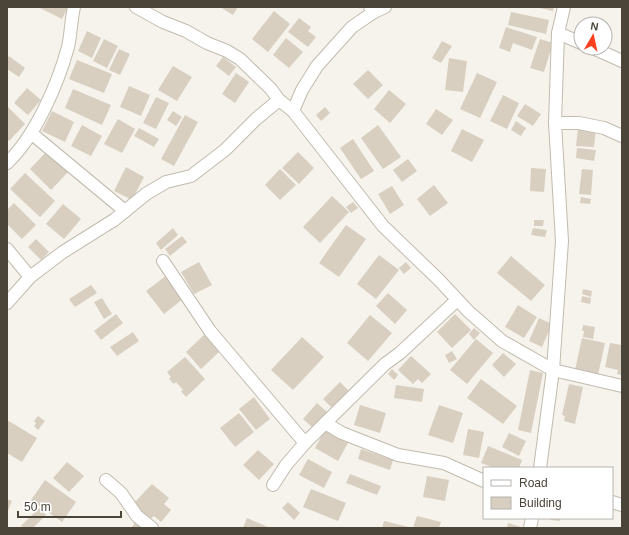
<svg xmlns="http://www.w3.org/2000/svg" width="629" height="535" font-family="Helvetica,sans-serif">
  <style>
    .building { fill: #d8cfc1 }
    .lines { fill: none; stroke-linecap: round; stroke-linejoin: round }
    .minor-casing { stroke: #c2bbae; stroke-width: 14 }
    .minor { stroke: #fff; stroke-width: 12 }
  </style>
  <rect width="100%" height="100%" fill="#f6f3ec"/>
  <!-- building -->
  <g class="building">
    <polygon points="38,7 68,7 62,19"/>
    <polygon points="220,7 238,7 233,15"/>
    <polygon points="535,7 554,7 553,11"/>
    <polygon points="274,11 290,24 268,52 252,39"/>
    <polygon points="511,12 549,20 546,34 508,25"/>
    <polygon points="299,18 311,27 308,31 316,37 308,47 288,32"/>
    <polygon points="506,27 537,37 532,50 513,43 510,52 499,48"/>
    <polygon points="87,31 101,38 92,58 78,51"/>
    <polygon points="286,38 303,52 289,68 273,55"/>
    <polygon points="104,39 118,46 107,68 93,61"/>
    <polygon points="540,39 553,43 544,72 530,68"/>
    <polygon points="442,41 452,46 441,63 432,58"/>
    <polygon points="119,49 130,54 120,75 109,70"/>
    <polygon points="9,56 25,68 19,77 7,69 7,59"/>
    <polygon points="223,57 236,67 229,76 216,66"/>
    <polygon points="449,58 467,61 463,92 445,90"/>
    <polygon points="77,60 112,74 104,93 69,79"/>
    <polygon points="173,66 192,77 177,101 158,90"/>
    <polygon points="368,70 383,85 368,99 353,84"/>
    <polygon points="236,73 249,82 235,103 222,94"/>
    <polygon points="477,73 497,82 480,118 460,109"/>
    <polygon points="129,86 150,95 141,116 120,107"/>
    <polygon points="27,88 41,100 28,115 14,103"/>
    <polygon points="73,89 111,105 102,125 65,108"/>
    <polygon points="389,90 406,104 390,123 374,109"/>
    <polygon points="503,95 519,103 507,129 490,121"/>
    <polygon points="156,97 169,103 156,129 143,123"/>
    <polygon points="525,104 541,114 533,126 517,116"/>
    <polygon points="7,106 25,124 9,141 7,139"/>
    <polygon points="325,107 330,113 321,121 316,115"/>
    <polygon points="436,109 453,120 442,135 426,124"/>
    <polygon points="52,111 74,122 65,142 42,131"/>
    <polygon points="173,111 182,117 176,126 167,120"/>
    <polygon points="185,115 198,122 174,166 161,159"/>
    <polygon points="118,119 135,129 122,153 104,144"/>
    <polygon points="516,121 526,128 521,136 511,130"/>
    <polygon points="82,125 102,136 91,156 71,146"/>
    <polygon points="378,125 401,157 383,169 361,138"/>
    <polygon points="578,127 596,129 594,147 576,146"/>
    <polygon points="139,128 159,139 154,147 134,136"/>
    <polygon points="462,129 484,140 472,162 451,151"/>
    <polygon points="353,139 374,171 361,179 340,148"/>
    <polygon points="577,148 596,150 594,161 576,158"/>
    <polygon points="47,151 68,172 51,190 30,169"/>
    <polygon points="298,152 314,168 299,184 282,168"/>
    <polygon points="408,159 417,171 402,182 393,170"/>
    <polygon points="126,167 144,177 132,200 114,191"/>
    <polygon points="531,168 546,169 544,192 530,191"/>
    <polygon points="280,169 296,185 280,200 265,185"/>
    <polygon points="582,169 593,170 591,195 579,194"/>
    <polygon points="25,173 55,201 40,217 10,189"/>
    <polygon points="434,185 448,203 430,216 417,199"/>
    <polygon points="392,186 404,205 390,214 378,194"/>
    <polygon points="332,196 349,212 320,243 303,227"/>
    <polygon points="581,197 591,199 590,204 580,203"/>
    <polygon points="353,202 358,208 351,213 346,207"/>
    <polygon points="14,203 36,225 22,239 7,224 7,210"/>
    <polygon points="63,204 81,219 64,239 46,224"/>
    <polygon points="534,220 544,220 543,226 534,226"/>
    <polygon points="346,225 366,239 339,277 319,263"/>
    <polygon points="173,228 178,235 161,250 156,243"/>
    <polygon points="533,228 547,230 545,237 531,235"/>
    <polygon points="182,236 187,242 170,256 165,249"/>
    <polygon points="36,239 49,252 41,260 28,247"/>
    <polygon points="379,255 399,270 376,299 357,284"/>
    <polygon points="511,256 545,285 531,301 497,273"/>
    <polygon points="199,262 212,285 194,294 181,272"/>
    <polygon points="406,262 411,268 404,274 399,268"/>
    <polygon points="167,275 184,298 164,314 146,291"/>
    <polygon points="91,285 97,293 75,307 69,299"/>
    <polygon points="583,289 592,291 591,297 582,294"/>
    <polygon points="388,293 407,310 395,324 376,306"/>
    <polygon points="582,296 591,298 590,304 581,302"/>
    <polygon points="102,298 112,314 104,319 94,302"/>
    <polygon points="518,305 537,317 524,338 505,327"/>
    <polygon points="116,314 123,323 101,340 94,331"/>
    <polygon points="455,314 471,330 452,348 437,332"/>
    <polygon points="370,315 392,333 368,361 347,343"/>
    <polygon points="539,318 552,324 542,347 529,341"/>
    <polygon points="583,325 595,327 593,339 583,337 584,331 582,331"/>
    <polygon points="474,328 480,333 474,340 469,334"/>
    <polygon points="133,332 139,341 117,356 110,347"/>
    <polygon points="205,334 220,351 201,369 186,352"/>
    <polygon points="302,337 324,357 293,390 271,370"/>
    <polygon points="582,338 605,343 598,375 575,370"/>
    <polygon points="476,339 493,353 467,384 450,370"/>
    <polygon points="610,343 622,345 622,375 617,374 618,370 605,367"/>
    <polygon points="452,351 457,359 449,363 445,355"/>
    <polygon points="503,353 516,364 504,377 492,365"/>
    <polygon points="411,356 431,374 422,383 418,379 413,384 398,370"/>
    <polygon points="185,357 205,379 186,397 181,391 183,390 176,382 174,384 169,379 171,377 167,372"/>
    <polygon points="392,369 398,375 394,380 388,374"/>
    <polygon points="530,370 543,373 531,433 518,430"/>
    <polygon points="481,379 517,406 503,424 467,398"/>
    <polygon points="340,382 349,391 332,408 323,399"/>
    <polygon points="569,384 583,387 575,424 564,421 565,416 562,415"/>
    <polygon points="396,385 424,389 422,402 394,398"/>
    <polygon points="254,397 270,419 256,430 239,409"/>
    <polygon points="317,403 327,412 313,428 303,419"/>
    <polygon points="360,405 386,413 380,433 354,425"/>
    <polygon points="439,405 463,413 453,443 428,435"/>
    <polygon points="239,413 254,432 235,447 220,428"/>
    <polygon points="38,416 45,421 38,430 34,426 36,423 34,421"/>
    <polygon points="7,420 37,438 22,462 7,453"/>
    <polygon points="468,429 484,432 479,458 463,455"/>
    <polygon points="325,430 348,443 338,461 315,448"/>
    <polygon points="509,433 526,441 519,456 502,447"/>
    <polygon points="488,446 522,460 519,468 494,468 481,463"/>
    <polygon points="361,449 393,460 390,470 358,459"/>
    <polygon points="258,450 274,464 259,480 243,465"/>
    <polygon points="308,459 332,472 324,488 299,475"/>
    <polygon points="67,462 84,476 69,492 53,478"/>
    <polygon points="350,474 381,486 377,495 346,483"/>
    <polygon points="427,476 449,480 445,501 423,497"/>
    <polygon points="45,480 76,502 62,522 31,500"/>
    <polygon points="152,484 169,498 164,504 171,510 161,522 154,516 150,519 133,504"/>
    <polygon points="311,489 346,503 338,521 303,507"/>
    <polygon points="7,499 12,501 7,513"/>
    <polygon points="288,502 300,513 294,520 282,508"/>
    <polygon points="39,508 46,515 33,528 23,528 21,526"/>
    <polygon points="417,516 441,522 439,528 413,528"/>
    <polygon points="247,518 270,528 243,528"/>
    <polygon points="551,518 560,518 560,521 550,520"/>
    <polygon points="137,519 144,528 132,527"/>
    <polygon points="384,521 409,527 409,528 382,528"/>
    <polygon points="508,523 521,527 521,528 507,528"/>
  </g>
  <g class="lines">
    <defs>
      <g id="minor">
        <polyline points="136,7 163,22 186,31 207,43 227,51 240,59 271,89 279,100 293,111 383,226 439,280 468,311 502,341 553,370 622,386"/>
        <polyline points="374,12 385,7"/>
        <polyline points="558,33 581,43"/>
        <polyline points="593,48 622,61"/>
        <polyline points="293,111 302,90 317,66 352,27 374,12 370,7"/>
        <polyline points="555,123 579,123 604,128 622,136"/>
        <polyline points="31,133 125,211"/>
        <path d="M7 163C35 137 58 84 68 47 71 34 71 20 74 7"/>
        <polyline points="7,249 30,277"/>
        <polyline points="163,261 210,331 305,443"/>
        <polyline points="7,303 30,277 63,252 114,220 146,194 166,182 191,176 225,150 256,119 279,100"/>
        <polyline points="325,423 342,433 398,455 444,463 484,481"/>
        <polyline points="540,468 553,370 562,241 555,123 558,33 564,7"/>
        <polyline points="106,480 121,493 137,516 152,528"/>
        <polyline points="273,485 286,465 305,443 385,364 400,353 457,300"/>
        <polyline points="612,502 622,505"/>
        <polyline points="530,528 532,518"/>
      </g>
    </defs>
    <!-- minor casing -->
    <use href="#minor" class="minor-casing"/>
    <!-- minor -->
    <use href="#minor" class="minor"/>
  </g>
  <!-- border -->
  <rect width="629" height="535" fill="none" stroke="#4b4439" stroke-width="16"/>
  <!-- legend -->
  <rect x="483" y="467" width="130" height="52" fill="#ffffff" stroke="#b7b4b0"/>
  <rect x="491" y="480" width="20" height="6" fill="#ffffff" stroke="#b7b4b0"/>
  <text x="519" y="487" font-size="12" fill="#4b4439">Road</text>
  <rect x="491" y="497" width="20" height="12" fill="#d8cfc1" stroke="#b7b4b0"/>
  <text x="519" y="507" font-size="12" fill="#4b4439">Building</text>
  <!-- north arrow -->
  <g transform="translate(593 36) rotate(9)"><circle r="19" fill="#ffffff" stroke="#b7b4b0"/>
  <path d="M0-3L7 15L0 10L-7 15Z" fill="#fc3f1d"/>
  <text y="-6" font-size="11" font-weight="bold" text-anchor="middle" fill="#4b4439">N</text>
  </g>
  <!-- scale -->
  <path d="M18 511v6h103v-6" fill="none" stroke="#4b4439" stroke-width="2"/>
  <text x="24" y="511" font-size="12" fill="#4b4439" stroke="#ffffff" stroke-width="3" paint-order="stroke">50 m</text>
</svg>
